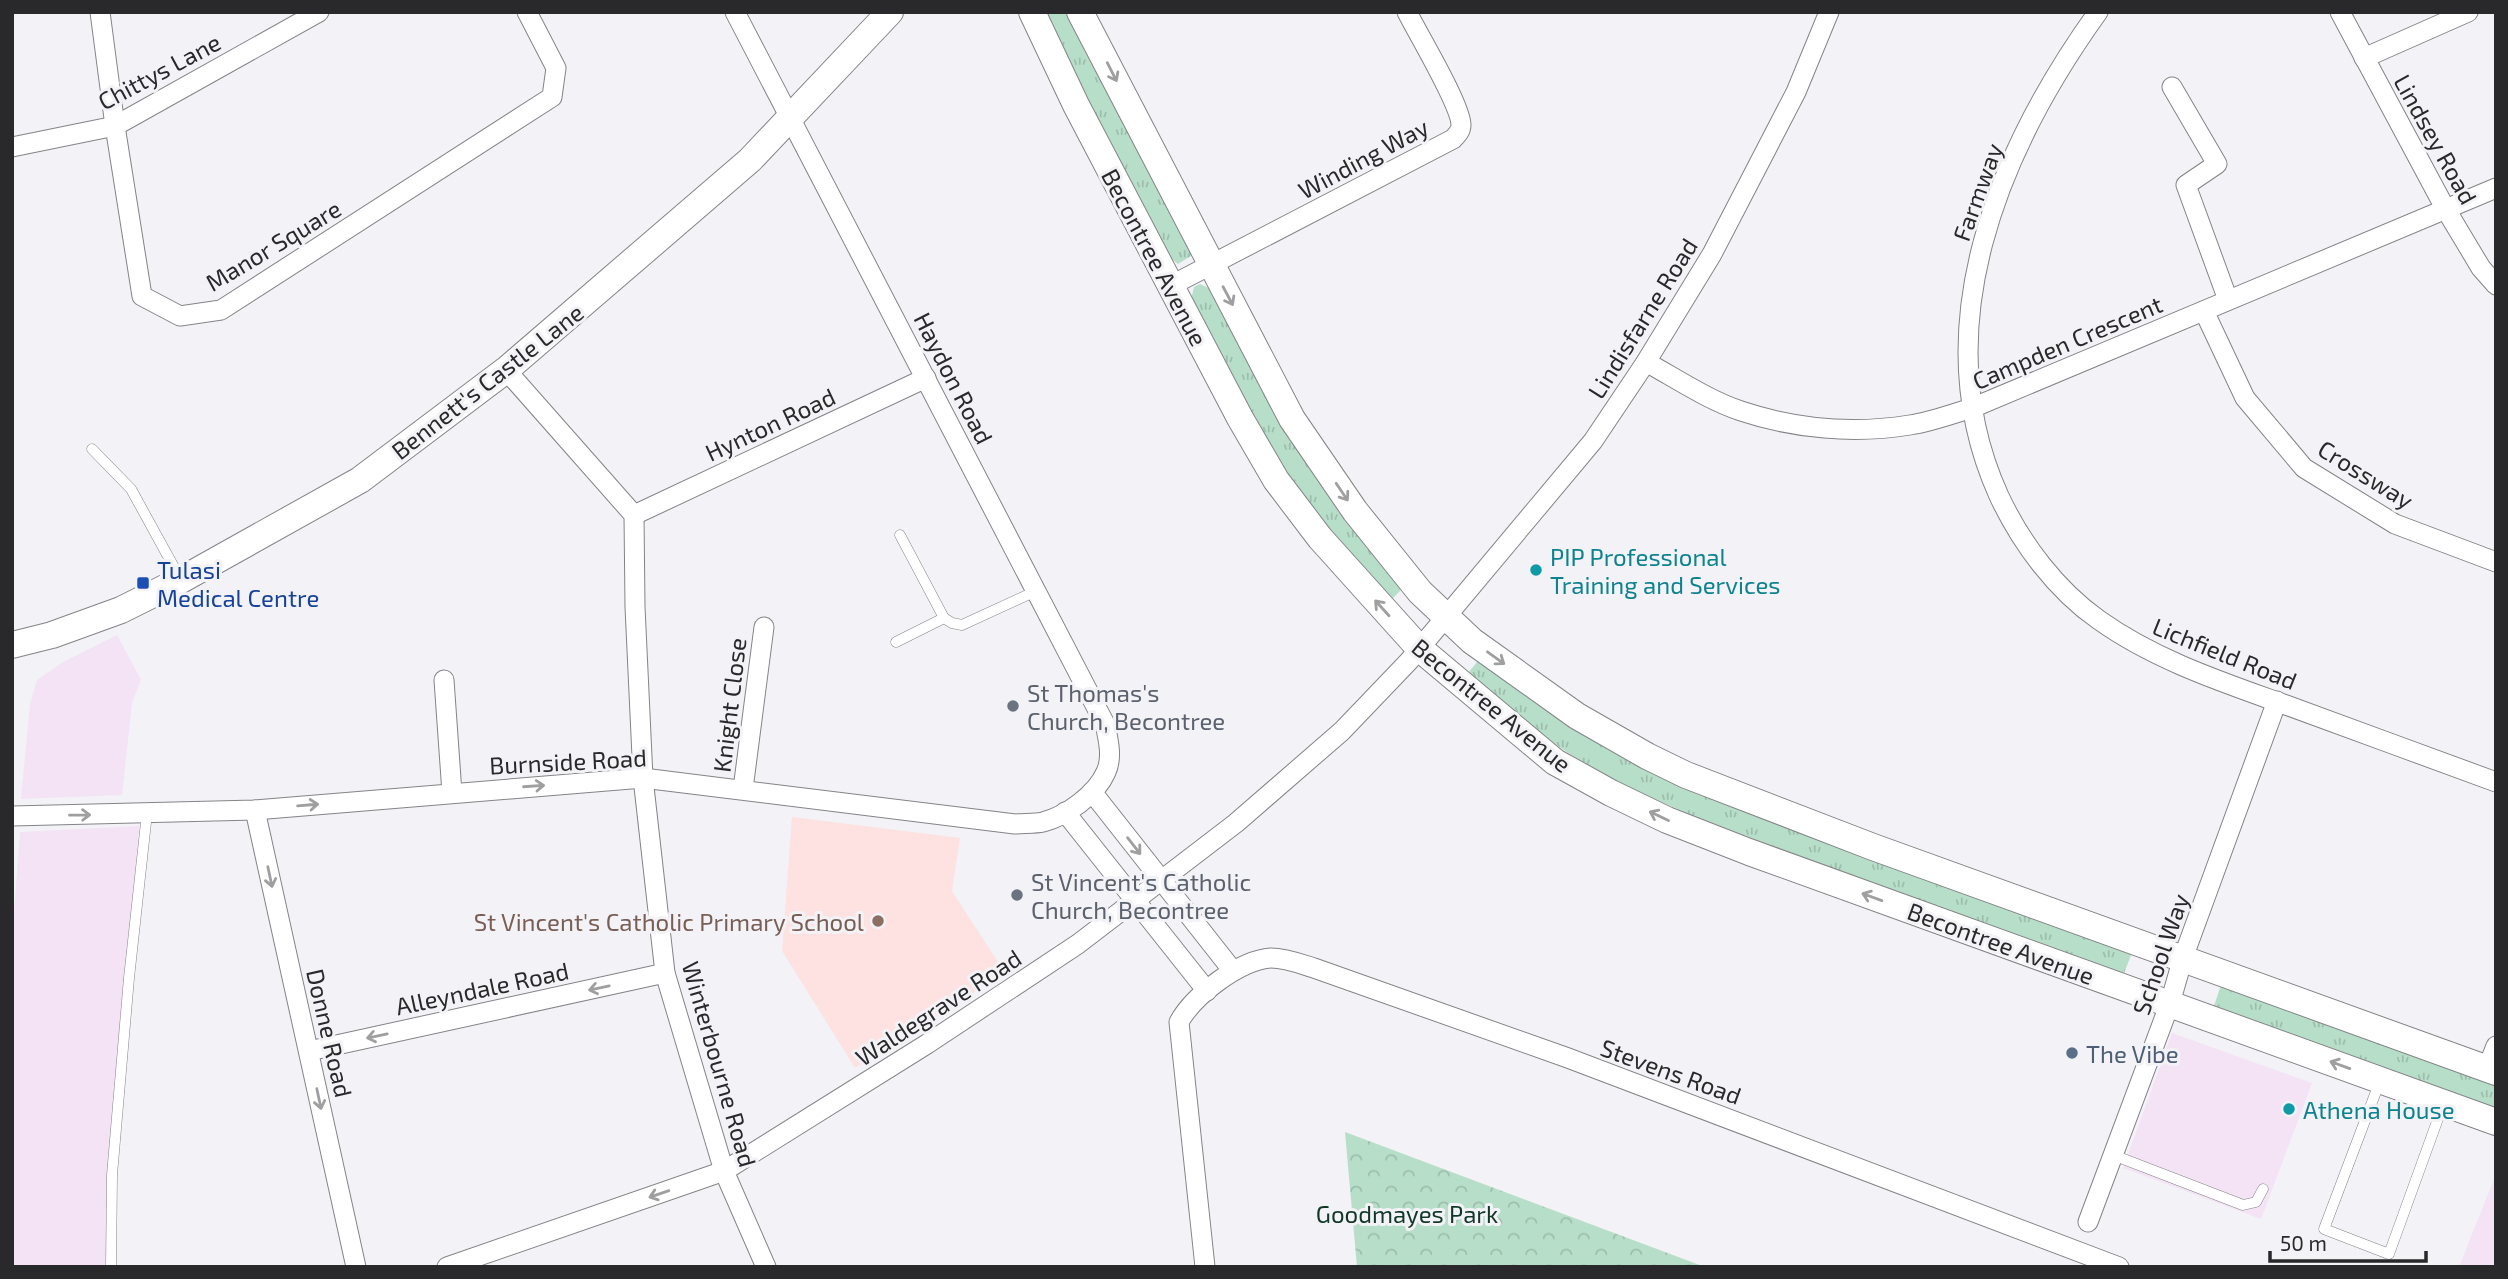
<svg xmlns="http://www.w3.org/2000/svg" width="2508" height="1279" font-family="'Exo 2',sans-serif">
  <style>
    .commercial { fill: #f3e3f5 }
    .education { fill: #fde2e1 }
    .grass { fill: url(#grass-tufts) }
    .park { fill: url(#park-crowns) }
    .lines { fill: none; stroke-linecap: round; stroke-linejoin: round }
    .lane-casing { stroke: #848488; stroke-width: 11 }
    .street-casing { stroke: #848488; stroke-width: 21 }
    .secondary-casing { stroke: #848488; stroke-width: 28 }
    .lane { stroke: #fff; stroke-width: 10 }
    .street { stroke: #fff; stroke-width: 19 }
    .secondary { stroke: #fff; stroke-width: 26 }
    .oneway { stroke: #9f9fa0 }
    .culture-dot { fill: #0f9aa8; stroke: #f3f2f6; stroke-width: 2.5 }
    .transit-dot { fill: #1a4fb4; stroke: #f3f2f6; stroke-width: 2.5 }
    .worship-dot { fill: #6b7280; stroke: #f3f2f6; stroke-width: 2.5 }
    .education-dot { fill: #8d6e63; stroke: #f3f2f6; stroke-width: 2.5 }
    .service-dot { fill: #5c6f8a; stroke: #f3f2f6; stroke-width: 2.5 }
    .labels { text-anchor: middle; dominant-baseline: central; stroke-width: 6; stroke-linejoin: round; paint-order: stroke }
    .street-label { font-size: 24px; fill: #29292b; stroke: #f3f2f6 }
    .culture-label { font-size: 24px; fill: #0d838f; stroke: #f3f2f6; text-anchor: start }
    .transit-label { font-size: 24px; fill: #164399; stroke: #f3f2f6; text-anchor: start }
    .worship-label { font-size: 24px; fill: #5b616d; stroke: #f3f2f6; text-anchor: start }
    .education-label { font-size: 24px; fill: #785e54; stroke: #f3f2f6; text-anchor: end }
    .service-label { font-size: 24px; fill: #4e5e75; stroke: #f3f2f6; text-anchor: start }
    .park-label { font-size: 24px; fill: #113827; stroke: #f3f2f6 }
  </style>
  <defs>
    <pattern id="grass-tufts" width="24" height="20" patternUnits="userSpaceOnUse" patternTransform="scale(1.75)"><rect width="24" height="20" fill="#b7dec9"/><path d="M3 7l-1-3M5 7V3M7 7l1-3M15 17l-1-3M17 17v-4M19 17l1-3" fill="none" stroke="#9dbead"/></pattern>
    <pattern id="park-crowns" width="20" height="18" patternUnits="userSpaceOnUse" patternTransform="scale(1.75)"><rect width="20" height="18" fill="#b7dec9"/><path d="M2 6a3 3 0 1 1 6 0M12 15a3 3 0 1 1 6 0" fill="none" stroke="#9dbead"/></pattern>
  </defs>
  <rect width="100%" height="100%" fill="#f3f2f6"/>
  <!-- commercial -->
  <g class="commercial">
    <polygon points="117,635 141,680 132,703 122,795 21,799 30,704 37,680 63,662"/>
    <polygon points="139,826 105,1267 12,1267 12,941 20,832"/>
    <polygon points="2172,1033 2312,1083 2261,1219 2123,1168"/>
    <polygon points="2496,1174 2496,1267 2459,1267"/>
  </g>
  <!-- education -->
  <polygon class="education" points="792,817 960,838 952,891 1005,973 855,1068 782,951"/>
  <!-- grass -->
  <g class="grass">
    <polygon points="1041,12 1067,12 1192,251 1191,256 1178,264 1168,256"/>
    <polygon points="1200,284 1213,290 1405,586 1387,604 1278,465 1191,300 1194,287"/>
    <polygon points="1481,657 1530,695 2133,950 2123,976 1702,820 1619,783 1568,753 1500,705 1465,677"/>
    <polygon points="2221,985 2496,1086 2496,1113 2213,1009"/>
  </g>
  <!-- park -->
  <polygon class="park" points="1345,1132 1705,1267 1357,1267"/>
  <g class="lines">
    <defs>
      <g id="lane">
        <polyline points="92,449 131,489 181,580"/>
        <polyline points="900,535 944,618 952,623 962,625 1036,591"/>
        <polyline points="896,642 944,618"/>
        <polyline points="2380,1081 2324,1229 2389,1254 2443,1105"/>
        <polyline points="2113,1155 2243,1205 2256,1202 2263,1189"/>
        <polyline points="111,1267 112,1175 129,978 147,813"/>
      </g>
      <g id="street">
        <polyline points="100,12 115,126 142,296 180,316 221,310 552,97 556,68 527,12"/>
        <path d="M2098 12C1999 150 1923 329 1999 496 2021 543 2056 590 2099 620 2155 660 2222 682 2286 705 2356 731 2426 756 2496 782"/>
        <polyline points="2340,12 2445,208 2481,268 2496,285"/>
        <polyline points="2364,58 2468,12"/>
        <polyline points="2172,87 2217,164 2186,185 2228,300"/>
        <polyline points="12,147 115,126 319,12"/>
        <path d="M1170 286 1453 139C1457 135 1461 131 1461 125 1461 105 1418 34 1407 12"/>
        <polyline points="2204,311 2245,398 2304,468 2395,524 2496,562"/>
        <path d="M1646 362C1677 379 1708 400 1741 411 1795 429 1854 434 1910 425 1931 422 1952 414 1972 408L2496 188"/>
        <polyline points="506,370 634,515 635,607 643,778 665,973 724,1171 766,1267"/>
        <polyline points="634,515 926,378"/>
        <polyline points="444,680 452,793"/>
        <polyline points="743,789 764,627"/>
        <polyline points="1092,792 1233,971"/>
        <polyline points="255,810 356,1267"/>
        <polyline points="1065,812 1207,991"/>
        <path d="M12 816 255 810 643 778 1015 824C1024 823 1034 824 1043 822 1066 816 1096 795 1106 772 1113 757 1108 739 1105 724L735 12"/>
        <polyline points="309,1051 665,973"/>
        <polyline points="2487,1069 2496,1046"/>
        <polyline points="2088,1222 2170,1003 2183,958 2277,701"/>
        <polyline points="447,1267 724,1171 927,1044 1078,944 1236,823 1342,731 1409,661 1593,441 1646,362 1712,254 1796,92 1829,12"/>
        <path d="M1205 1267 1179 1022C1194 995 1240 960 1271 958 1286 958 1301 964 1314 968L1568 1058 2119 1267"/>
      </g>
      <g id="secondary">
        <polyline points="1032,12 1076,105 1240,418 1276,480 1320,538 1419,648 1555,762 1611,793 1667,820 1749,852 2496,1122"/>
        <polyline points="1080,12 1292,419 1355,511 1420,592 1472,641 1577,716 1647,756 1686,775 1873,847 2496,1072"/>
        <polyline points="12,645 52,635 121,610 181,580 360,480 506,370 750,160 890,12"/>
      </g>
    </defs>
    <!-- lane casing -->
    <use href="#lane" class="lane-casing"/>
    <!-- street casing -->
    <use href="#street" class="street-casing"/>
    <!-- secondary casing -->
    <use href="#secondary" class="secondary-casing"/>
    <!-- lane -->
    <use href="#lane" class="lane"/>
    <!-- street -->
    <use href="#street" class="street"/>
    <!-- secondary -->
    <use href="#secondary" class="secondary"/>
  </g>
  <!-- one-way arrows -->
  <defs><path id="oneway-shaft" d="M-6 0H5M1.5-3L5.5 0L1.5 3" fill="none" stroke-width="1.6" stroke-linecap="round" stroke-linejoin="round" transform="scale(1.75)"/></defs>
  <g class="oneway">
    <use href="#oneway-shaft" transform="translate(1112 72) rotate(63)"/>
    <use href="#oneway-shaft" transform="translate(1228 296) rotate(62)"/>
    <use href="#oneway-shaft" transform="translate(1342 492) rotate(56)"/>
    <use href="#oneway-shaft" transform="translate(1382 608) rotate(-132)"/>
    <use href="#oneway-shaft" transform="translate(1496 658) rotate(36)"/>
    <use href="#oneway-shaft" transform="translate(534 786) rotate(-4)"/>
    <use href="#oneway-shaft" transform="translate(308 805) rotate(-5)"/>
    <use href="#oneway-shaft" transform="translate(80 815) rotate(-1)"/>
    <use href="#oneway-shaft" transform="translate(1659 816) rotate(-155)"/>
    <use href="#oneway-shaft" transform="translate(1134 846) rotate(52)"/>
    <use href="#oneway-shaft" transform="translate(270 877) rotate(78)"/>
    <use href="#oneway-shaft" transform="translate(1872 897) rotate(-160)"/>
    <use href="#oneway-shaft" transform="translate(599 988) rotate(168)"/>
    <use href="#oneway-shaft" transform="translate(377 1036) rotate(168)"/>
    <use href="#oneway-shaft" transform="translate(2340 1065) rotate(-160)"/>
    <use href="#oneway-shaft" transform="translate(319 1099) rotate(78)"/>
    <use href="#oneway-shaft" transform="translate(659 1194) rotate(161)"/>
  </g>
  <!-- markers -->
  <g class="culture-dot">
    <circle cx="1536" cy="570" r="7"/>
    <circle cx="2289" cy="1109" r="7"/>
  </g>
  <rect class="transit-dot" x="136" y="576" width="14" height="14" rx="3.5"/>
  <g class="worship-dot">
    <circle cx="1013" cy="706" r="7"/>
    <circle cx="1017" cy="895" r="7"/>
  </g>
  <circle class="education-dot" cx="878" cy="921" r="7"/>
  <circle class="service-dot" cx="2072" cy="1053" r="7"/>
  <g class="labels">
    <!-- street labels -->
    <g class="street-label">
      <text transform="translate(159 71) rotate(-28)">Chittys Lane</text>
      <text transform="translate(2436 139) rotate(61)">Lindsey Road</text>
      <text transform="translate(1363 158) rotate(-28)">Winding Way</text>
      <text transform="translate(1977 192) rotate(-70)">Farmway</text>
      <text transform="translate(273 245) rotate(-31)">Manor Square</text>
      <text transform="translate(1155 257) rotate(62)">Becontree Avenue</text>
      <text transform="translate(1642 318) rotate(-58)">Lindisfarne Road</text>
      <text transform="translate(2067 342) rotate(-23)">Campden Crescent</text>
      <text transform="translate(954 378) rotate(63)">Haydon Road</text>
      <text transform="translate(487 381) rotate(-38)">Bennett's Castle Lane</text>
      <text transform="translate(770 424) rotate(-25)">Hynton Road</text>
      <text transform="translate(2366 474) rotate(32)">Crossway</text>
      <text transform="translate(2225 653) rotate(22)">Lichfield Road</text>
      <text transform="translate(729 705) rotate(-83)">Knight Close</text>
      <text transform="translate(1492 705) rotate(39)">Becontree Avenue</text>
      <text transform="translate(568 761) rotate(-3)">Burnside Road</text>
      <text transform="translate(2001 943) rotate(20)">Becontree Avenue</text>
      <text transform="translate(2160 954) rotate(-71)">School Way</text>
      <text transform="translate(482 988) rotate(-12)">Alleyndale Road</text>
      <text transform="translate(938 1007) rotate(-33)">Waldegrave Road</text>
      <text transform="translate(330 1033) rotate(77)">Donne Road</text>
      <text transform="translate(720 1064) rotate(74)">Winterbourne Road</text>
      <text transform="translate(1671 1071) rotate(20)">Stevens Road</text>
    </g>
    <!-- culture labels -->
    <g class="culture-label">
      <text x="1550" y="556">PIP Professional<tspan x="1550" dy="28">Training and Services</tspan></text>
      <text x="2303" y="1109">Athena House</text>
    </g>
    <!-- transit labels -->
    <g class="transit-label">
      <text x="157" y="569">Tulasi<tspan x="157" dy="28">Medical Centre</tspan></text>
    </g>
    <!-- worship labels -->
    <g class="worship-label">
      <text x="1027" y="692">St Thomas's<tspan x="1027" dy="28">Church, Becontree</tspan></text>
      <text x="1031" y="881">St Vincent's Catholic<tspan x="1031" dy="28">Church, Becontree</tspan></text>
    </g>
    <!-- education labels -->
    <g class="education-label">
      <text x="864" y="921">St Vincent's Catholic Primary School</text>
    </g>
    <!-- service labels -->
    <g class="service-label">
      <text x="2086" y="1053">The Vibe</text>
    </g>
    <!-- park labels -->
    <g class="park-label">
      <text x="1407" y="1213">Goodmayes Park</text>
    </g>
  </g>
  <!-- border -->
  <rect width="2508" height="1279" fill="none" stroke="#29292b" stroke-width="28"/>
  <!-- scale -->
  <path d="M2270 1251v10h156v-10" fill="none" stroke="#29292b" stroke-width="3.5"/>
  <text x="2280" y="1251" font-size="21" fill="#29292b" stroke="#f3f2f6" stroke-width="5" paint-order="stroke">50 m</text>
</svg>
